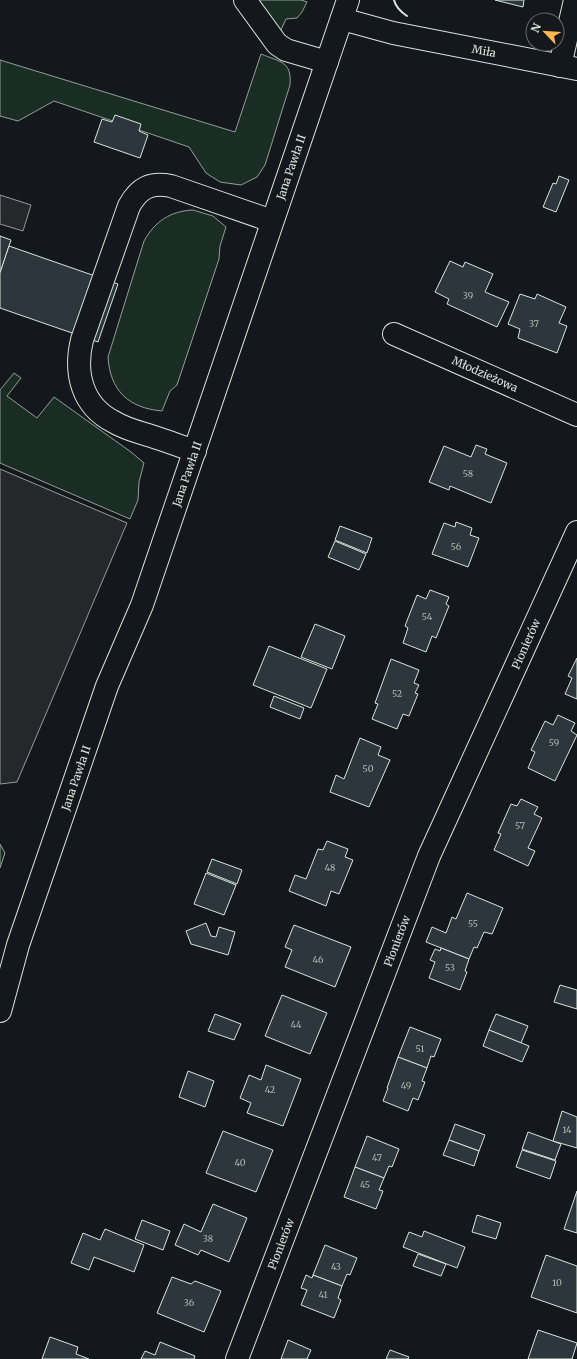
<svg xmlns="http://www.w3.org/2000/svg" width="577" height="1359" font-family="Merriweather,serif">
  <style>
    .green { fill: #1a2d24; stroke: #939e99 }
    .parking { fill: #24282b; stroke: #939e99 }
    .building { fill: #2c363c; stroke: #d8e6dc }
    .lines { fill: none; stroke-linecap: round; stroke-linejoin: round }
    .minor-casing { stroke: #d8e6dc; stroke-width: 24 }
    .major-casing { stroke: #d8e6dc; stroke-width: 24 }
    .minor { stroke: #14181c; stroke-width: 22 }
    .major { stroke: #14181c; stroke-width: 22 }
    .wall { stroke: #d8e6dc; stroke-width: 2 }
    .labels { text-anchor: middle; dominant-baseline: central; stroke-width: 3; stroke-linejoin: round; paint-order: stroke }
    .number-label { font-size: 9px; fill: #adbab4 }
    .street-label { font-size: 11px; fill: #d8e6dc; stroke: #14181c }
  </style>
  <rect width="100%" height="100%" fill="#14181c"/>
  <!-- green -->
  <g class="green">
    <polygon points="258,0 301,0 307,2 302,12 297,18 286,19 280,32"/>
    <path d="M261 54C280 62 292 61 290 85L265 165 257 177 241 185 220 182 206 173 189 147 54 101 18 121 0 116V60L235 132Z"/>
    <path d="M193 210 213 216 226 227 220 246 219 259 177 385 170 391 162 411C128 408 110 390 108 357L144 241C155 221 171 211 193 210Z"/>
    <polygon points="14,373 21,378 7,396 37,418 54,397 131,452 144,463 139,482 138,500 130,519 0,463 0,390"/>
    <polygon points="0,844 5,853 0,868"/>
  </g>
  <!-- parking -->
  <g class="parking">
    <polygon points="0,195 31,205 23,231 0,224"/>
    <polygon points="0,469 127,523 17,782 0,784"/>
  </g>
  <!-- building -->
  <g class="building">
    <polygon points="495,0 524,0 523,7"/>
    <polygon points="115,115 141,124 139,131 148,135 140,158 94,142 102,119 112,122"/>
    <polygon points="559,176 569,180 556,212 543,207 553,183 556,184"/>
    <polygon points="0,236 11,240 0,273"/>
    <polygon points="9,246 118,284 98,342 0,308 0,273"/>
    <polygon points="450,261 463,267 465,262 493,274 485,292 509,302 497,327 447,304 449,299 435,292"/>
    <polygon points="520,294 535,299 537,294 566,307 559,323 567,326 557,353 518,338 520,329 508,324"/>
    <polygon points="476,445 487,449 485,454 507,463 491,503 450,486 449,490 429,482 444,446 471,457"/>
    <polygon points="456,522 472,528 470,535 479,538 468,567 432,554 444,523 455,527"/>
    <polygon points="340,526 372,538 367,553 335,540"/>
    <polygon points="335,541 366,554 359,570 328,557"/>
    <polygon points="430,590 449,597 446,604 449,606 436,638 432,636 426,652 403,643 408,628 405,626 417,595 426,599"/>
    <polygon points="315,624 345,636 332,669 301,657"/>
    <polygon points="269,646 327,669 311,708 253,685"/>
    <polygon points="577,658 577,699 565,694 572,678 568,676"/>
    <polygon points="391,659 419,670 414,683 419,685 415,693 418,694 409,716 403,714 397,729 372,719 378,704 375,703"/>
    <polygon points="274,696 304,708 300,719 270,707"/>
    <polygon points="558,715 575,723 571,731 577,735 555,781 528,768 535,752 531,750 545,721 553,725"/>
    <polygon points="360,738 381,747 378,755 390,760 369,807 330,792 336,775 344,779"/>
    <polygon points="521,799 538,807 534,814 542,818 528,848 535,851 528,866 494,850 501,834 498,833 511,804 517,806"/>
    <polygon points="327,841 348,849 345,857 353,860 339,894 331,891 326,906 289,891 295,875 306,879 318,849 323,850"/>
    <polygon points="212,859 242,870 237,884 207,872"/>
    <polygon points="206,873 236,885 224,915 194,904"/>
    <polygon points="467,893 503,908 492,934 484,932 477,948 474,947 469,959 426,942 432,927 446,933 452,917 456,919"/>
    <polygon points="206,923 211,936 216,937 219,927 235,932 228,955 191,944 186,931"/>
    <polygon points="294,925 351,947 335,987 285,967 292,950 285,947"/>
    <polygon points="441,948 469,959 465,971 467,972 460,990 429,978 435,962 430,960 435,949 440,951"/>
    <polygon points="560,985 577,990 577,1009 554,1002"/>
    <polygon points="282,995 327,1013 310,1054 265,1036"/>
    <polygon points="215,1014 241,1024 234,1040 208,1031"/>
    <polygon points="496,1014 528,1026 521,1043 489,1030"/>
    <polygon points="410,1027 441,1039 434,1057 431,1056 427,1068 398,1057"/>
    <polygon points="489,1030 529,1046 522,1062 483,1046"/>
    <polygon points="398,1057 427,1068 422,1081 425,1082 418,1100 413,1098 408,1111 383,1101 388,1088 387,1088"/>
    <polygon points="266,1065 301,1079 283,1126 247,1113 251,1103 240,1098 249,1075 261,1080"/>
    <polygon points="188,1071 214,1081 205,1107 179,1097"/>
    <polygon points="562,1111 577,1117 577,1148 553,1141"/>
    <polygon points="455,1124 485,1135 479,1151 449,1140"/>
    <polygon points="223,1131 273,1150 256,1192 206,1173"/>
    <polygon points="528,1132 561,1144 555,1160 522,1149"/>
    <polygon points="367,1136 399,1149 392,1167 389,1166 384,1178 355,1167"/>
    <polygon points="449,1140 479,1151 474,1166 443,1155"/>
    <polygon points="522,1150 556,1161 550,1179 516,1167"/>
    <polygon points="355,1167 384,1178 379,1190 383,1191 376,1209 344,1197"/>
    <polygon points="577,1191 577,1233 564,1229"/>
    <polygon points="213,1204 247,1218 229,1262 201,1250 198,1255 175,1245 184,1224 201,1232"/>
    <polygon points="477,1215 501,1223 496,1239 472,1232"/>
    <polygon points="142,1220 170,1231 163,1250 135,1239"/>
    <polygon points="105,1229 144,1245 134,1272 94,1257 89,1270 71,1263 83,1233 100,1240"/>
    <polygon points="424,1231 465,1247 457,1268 403,1247 409,1232 422,1237"/>
    <polygon points="325,1245 357,1258 350,1275 347,1274 342,1286 313,1275"/>
    <polygon points="418,1254 446,1264 441,1276 413,1266"/>
    <polygon points="546,1255 577,1266 577,1313 531,1297"/>
    <polygon points="306,1275 312,1278 313,1275 342,1286 338,1298 341,1300 334,1318 301,1305 307,1290 301,1288"/>
    <polygon points="172,1277 191,1284 195,1281 221,1291 204,1332 157,1313"/>
    <polygon points="538,1330 577,1343 572,1359 528,1359"/>
    <polygon points="50,1337 78,1347 76,1354 89,1359 42,1359"/>
    <polygon points="288,1340 311,1350 307,1359 281,1359"/>
    <polygon points="160,1342 195,1356 194,1359 141,1359 145,1351 155,1355"/>
    <polygon points="390,1350 409,1357 408,1359 386,1359"/>
  </g>
  <g class="lines">
    <defs>
      <g id="minor">
        <polyline points="245,0 277,44 286,50 327,62"/>
        <polyline points="342,19 393,33 577,69"/>
        <polyline points="560,66 575,0"/>
        <polyline points="394,334 577,415"/>
        <path d="M195 451C182 447 170 442 157 438 143 433 127 430 114 422 82 406 74 373 82 340L129 206C139 188 150 182 171 186L272 221"/>
        <polyline points="237,1359 429,856 577,532"/>
      </g>
      <polyline id="major" points="0,1011 18,945 107,686 142,605 348,0"/>
    </defs>
    <!-- minor casing -->
    <use href="#minor" class="minor-casing"/>
    <!-- major casing -->
    <use href="#major" class="major-casing"/>
    <!-- minor -->
    <use href="#minor" class="minor"/>
    <!-- major -->
    <use href="#major" class="major"/>
    <!-- wall -->
    <path class="wall" d="M394 0C396 8 401 12 407 16"/>
  </g>
  <g class="labels">
    <!-- number labels -->
    <g class="number-label">
      <text x="468" y="295">39</text>
      <text x="534" y="323">37</text>
      <text x="468" y="473">58</text>
      <text x="456" y="546">56</text>
      <text x="427" y="616">54</text>
      <text x="397" y="693">52</text>
      <text x="554" y="742">59</text>
      <text x="368" y="768">50</text>
      <text x="520" y="825">57</text>
      <text x="330" y="867">48</text>
      <text x="473" y="923">55</text>
      <text x="318" y="959">46</text>
      <text x="450" y="967">53</text>
      <text x="296" y="1024">44</text>
      <text x="420" y="1048">51</text>
      <text x="406" y="1085">49</text>
      <text x="270" y="1089">42</text>
      <text x="567" y="1129">14</text>
      <text x="377" y="1157">47</text>
      <text x="240" y="1162">40</text>
      <text x="365" y="1184">45</text>
      <text x="208" y="1238">38</text>
      <text x="336" y="1266">43</text>
      <text x="557" y="1282">10</text>
      <text x="323" y="1294">41</text>
      <text x="189" y="1302">36</text>
    </g>
    <!-- street labels -->
    <g class="street-label">
      <text transform="translate(484 51) rotate(11)">Miła</text>
      <text transform="translate(291 167) rotate(-71)">Jana Pawła II</text>
      <text transform="translate(485 374) rotate(24)">Młodzieżowa</text>
      <text transform="translate(187 474) rotate(-71)">Jana Pawła II</text>
      <text transform="translate(526 644) rotate(-66)">Pionierów</text>
      <text transform="translate(76 778) rotate(-71)">Jana Pawła II</text>
      <text transform="translate(397 941) rotate(-69)">Pionierów</text>
      <text transform="translate(281 1244) rotate(-69)">Pionierów</text>
    </g>
  </g>
  <!-- north arrow -->
  <g transform="translate(545 32) rotate(295)"><circle r="19" fill="#14181c" stroke="#626a69"/>
  <path d="M0-3L7 15L0 10L-7 15Z" fill="#ffb74d"/>
  <text y="-6" font-size="11" font-weight="bold" text-anchor="middle" fill="#d8e6dc">N</text>
  </g>
</svg>
